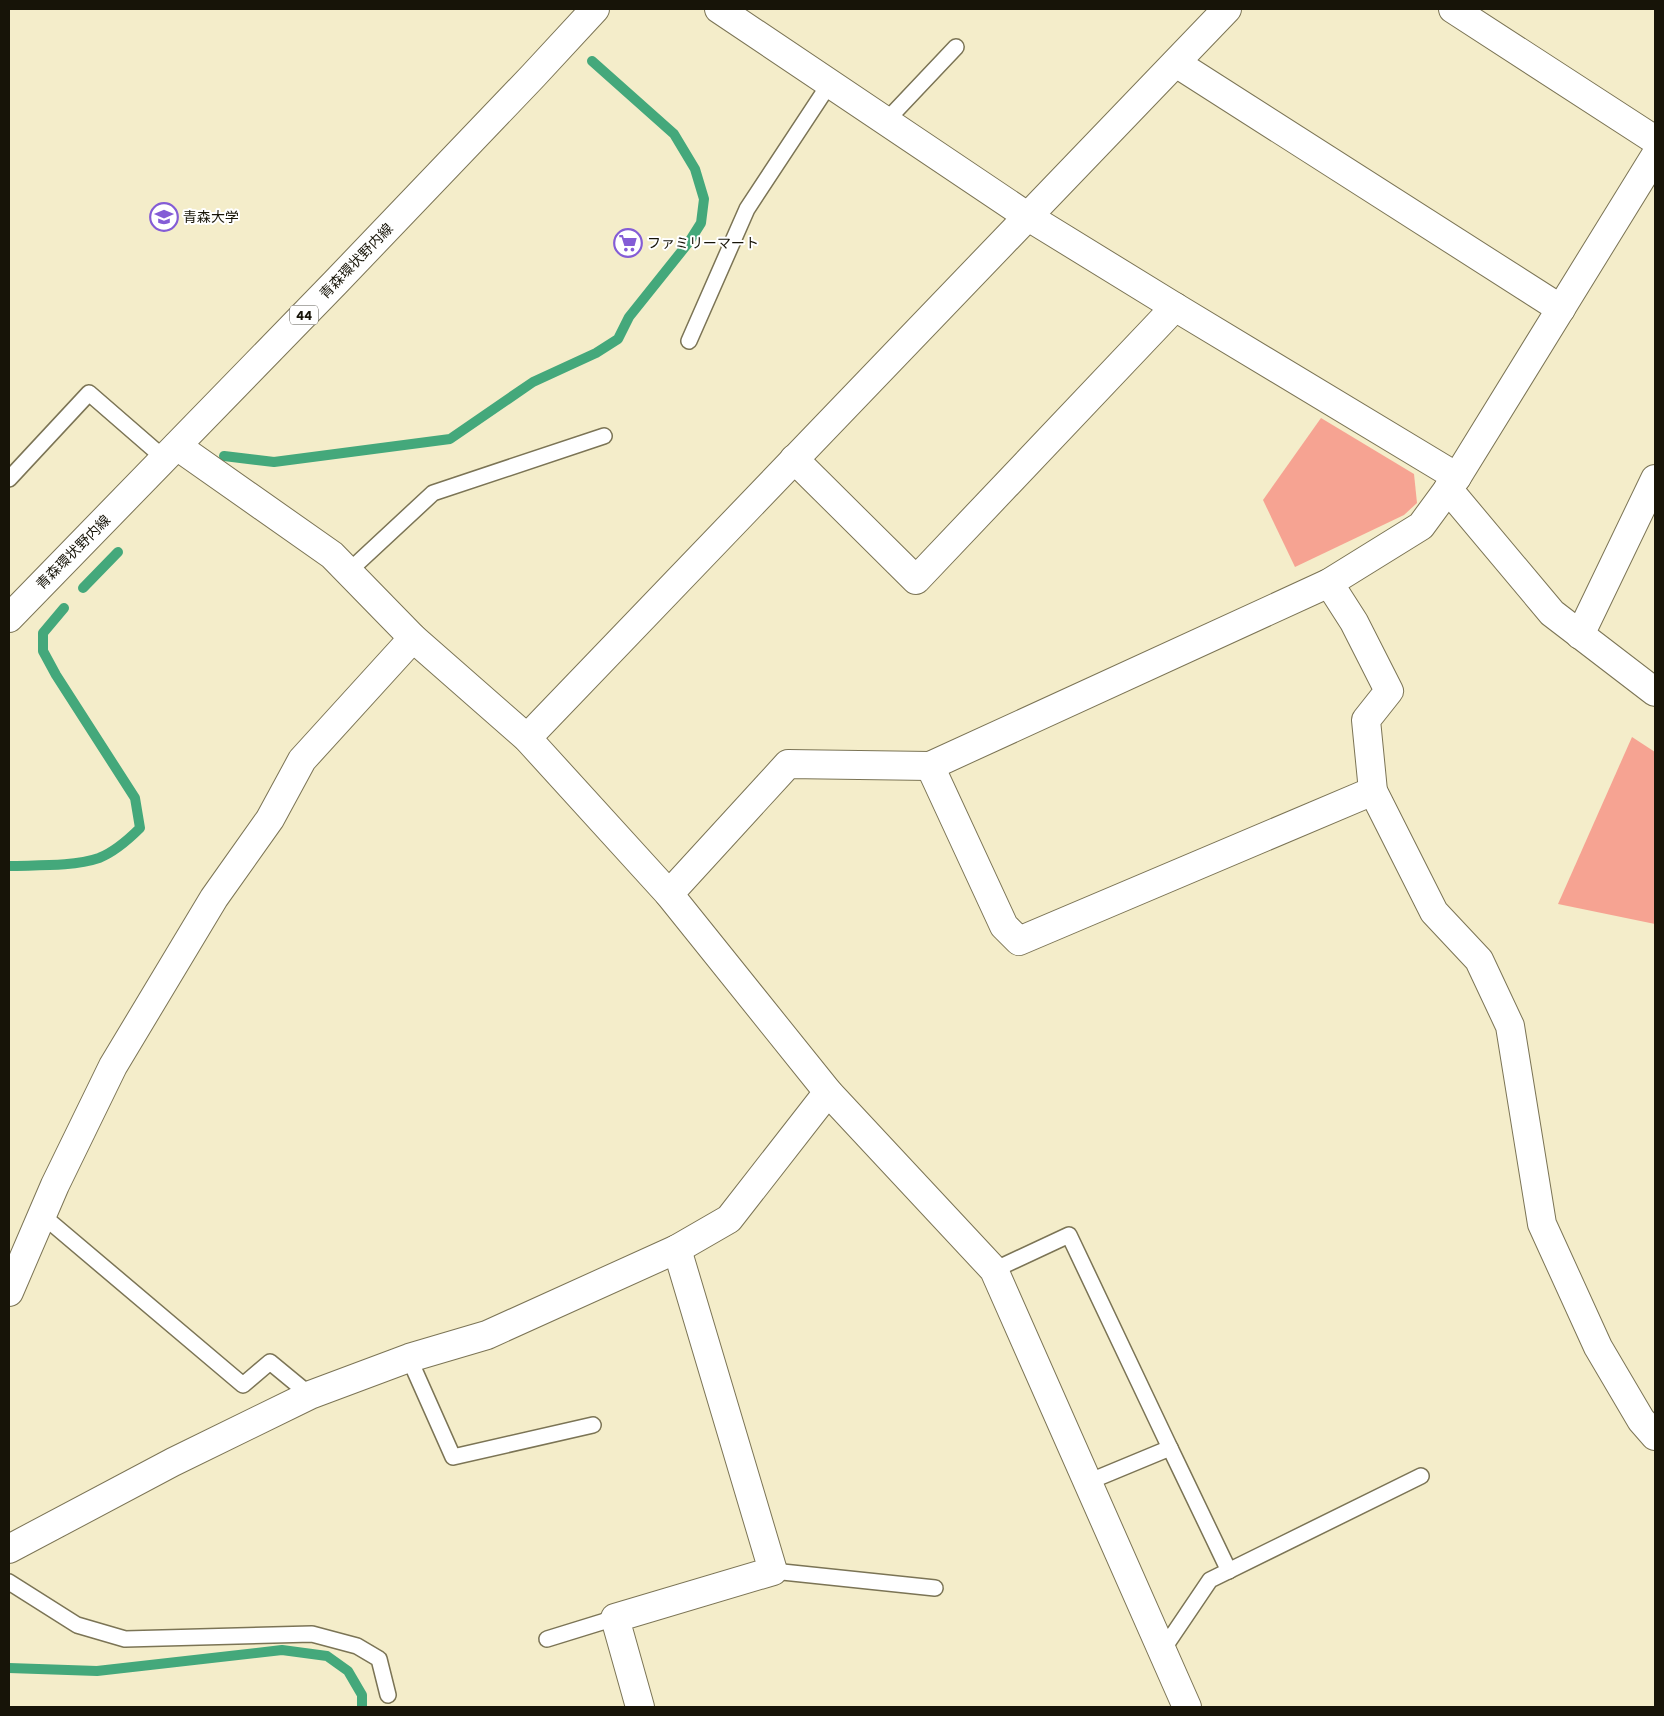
<svg xmlns="http://www.w3.org/2000/svg" width="1664" height="1716" font-family="Poppins,'Noto Sans JP',sans-serif">
  <style>
    .green { fill: #f6a392 }
    .lines { fill: none; stroke-linecap: round; stroke-linejoin: round }
    .stream { stroke: #44a87b; stroke-width: 10 }
    .lane-casing { stroke: #7b7455; stroke-width: 18 }
    .street-casing { stroke: #7b7455; stroke-width: 30 }
    .primary-casing { stroke: #7b7455; stroke-width: 30 }
    .lane { stroke: #fff; stroke-width: 15 }
    .street { stroke: #fff; stroke-width: 28 }
    .primary { stroke: #fff; stroke-width: 28 }
    .labels { text-anchor: middle; dominant-baseline: central; stroke-width: 4; stroke-linejoin: round; paint-order: stroke }
    .shield { fill: #fff; stroke: #5d5a52; stroke-width: 1 }
    .shield-label { font-size: 12px; font-weight: bold; fill: #171408 }
    .poi-label { font-size: 14px; fill: #171408; stroke: #fff; text-anchor: start }
    .street-label { font-size: 14px; fill: #171408; stroke: #fff }
  </style>
  <rect width="100%" height="100%" fill="#f4edca"/>
  <!-- green -->
  <g class="green">
    <polygon points="1321,418 1414,474 1417,503 1404,515 1295,567 1263,500"/>
    <polygon points="1632,737 1655,752 1655,924 1558,904"/>
  </g>
  <g class="lines">
    <!-- stream -->
    <g class="stream">
      <polyline points="224,456 274,462 450,439 533,382 596,353 618,339 629,317 689,242 701,223 704,199 695,169 674,134 592,61"/>
      <polyline points="83,588 118,552"/>
      <path d="M9 866C36 865 73 867 99 858 114 852 129 839 140 828L135 798 56 675 43 651V633L64 608"/>
      <polyline points="9,1668 97,1671 282,1650 327,1656 348,1671 362,1695 362,1707"/>
    </g>
    <defs>
      <g id="lane">
        <polyline points="886,121 956,47"/>
        <polyline points="689,341 747,209 830,83"/>
        <polyline points="9,479 89,393 165,459"/>
        <polyline points="348,572 433,493 604,436"/>
        <polyline points="42,1215 243,1385 270,1362 310,1395"/>
        <polyline points="994,1270 1069,1235 1170,1448"/>
        <polyline points="409,1358 453,1457 593,1425"/>
        <polyline points="1088,1482 1170,1448 1229,1571"/>
        <polyline points="773,1571 935,1588"/>
        <polyline points="9,1582 77,1625 125,1639 312,1634 357,1646 379,1659 388,1695"/>
        <polyline points="547,1639 615,1618"/>
        <polyline points="1162,1651 1210,1580 1421,1476"/>
      </g>
      <g id="street">
        <polyline points="719,9 1027,216 1175,307 1457,477"/>
        <polyline points="1453,9 1655,140"/>
        <polyline points="1176,63 1561,309"/>
        <polyline points="177,446 332,555 413,638 527,738 669,894 828,1092 994,1270 1187,1707"/>
        <polyline points="794,459 916,580 1175,307"/>
        <polyline points="1448,489 1552,613 1655,692"/>
        <polyline points="1329,583 1354,622 1389,691 1366,720 1373,791 1434,912 1479,960 1510,1026 1542,1224 1598,1347 1641,1420 1655,1436"/>
        <polyline points="1580,635 1655,479"/>
        <polyline points="527,738 1227,9"/>
        <polyline points="930,766 1004,926 1019,941 1373,791"/>
        <polyline points="669,894 788,764 930,766 1329,583 1421,526 1457,477 1655,156"/>
        <polyline points="9,1292 55,1185 113,1066 214,898 270,819 302,760 413,638"/>
        <polyline points="9,1549 173,1462 310,1395 409,1358 487,1335 677,1249 729,1219 828,1092"/>
        <polyline points="640,1707 615,1618 773,1571 677,1249"/>
      </g>
      <polyline id="primary" points="9,618 335,283 533,76 595,9"/>
    </defs>
    <!-- lane casing -->
    <use href="#lane" class="lane-casing"/>
    <!-- street casing -->
    <use href="#street" class="street-casing"/>
    <!-- primary casing -->
    <use href="#primary" class="primary-casing"/>
    <!-- lane -->
    <use href="#lane" class="lane"/>
    <!-- street -->
    <use href="#street" class="street"/>
    <!-- primary -->
    <use href="#primary" class="primary"/>
  </g>
  <!-- icons -->
  <defs>
    <symbol id="university-ring" viewBox="-11 -11 22 22"><circle r="9.5" fill="#fff" stroke="#845cd6" stroke-width="1.5"/><path d="M0-5L7-2L0 1L-7-2ZM-4 1L0 2.5L4 1V4Q0 6-4 4Z" fill="#845cd6"/></symbol>
    <symbol id="supermarket-ring" viewBox="-11 -11 22 22"><circle r="9.5" fill="#fff" stroke="#845cd6" stroke-width="1.5"/><path d="M-6-5.5h2.5l.6 2H6L4.5 2H-2.5L-4.4-4H-6ZM-1.5 3.2a1.3 1.3 0 1 0 .1 0ZM3 3.2a1.3 1.3 0 1 0 .1 0Z" fill="#845cd6"/></symbol>
  </defs>
  <g fill-rule="evenodd">
    <use href="#university-ring" x="148" y="201" width="32" height="32"/>
    <use href="#supermarket-ring" x="612" y="227" width="32" height="32"/>
  </g>
  <g class="labels">
    <!-- shield labels -->
    <rect class="shield" x="290" y="305.5" width="28" height="19" rx="4"/>
    <g class="shield-label">
      <text x="304" y="315">44</text>
    </g>
    <!-- poi labels -->
    <g class="poi-label">
      <text x="183" y="217">青森大学</text>
      <text x="647" y="243">ファミリーマート</text>
    </g>
    <!-- street labels -->
    <g class="street-label">
      <text transform="translate(356 261) rotate(-46)">青森環状野内線</text>
      <text transform="translate(73 552) rotate(-45)">青森環状野内線</text>
    </g>
  </g>
  <!-- border -->
  <rect width="1664" height="1716" fill="none" stroke="#171408" stroke-width="20"/>
</svg>
